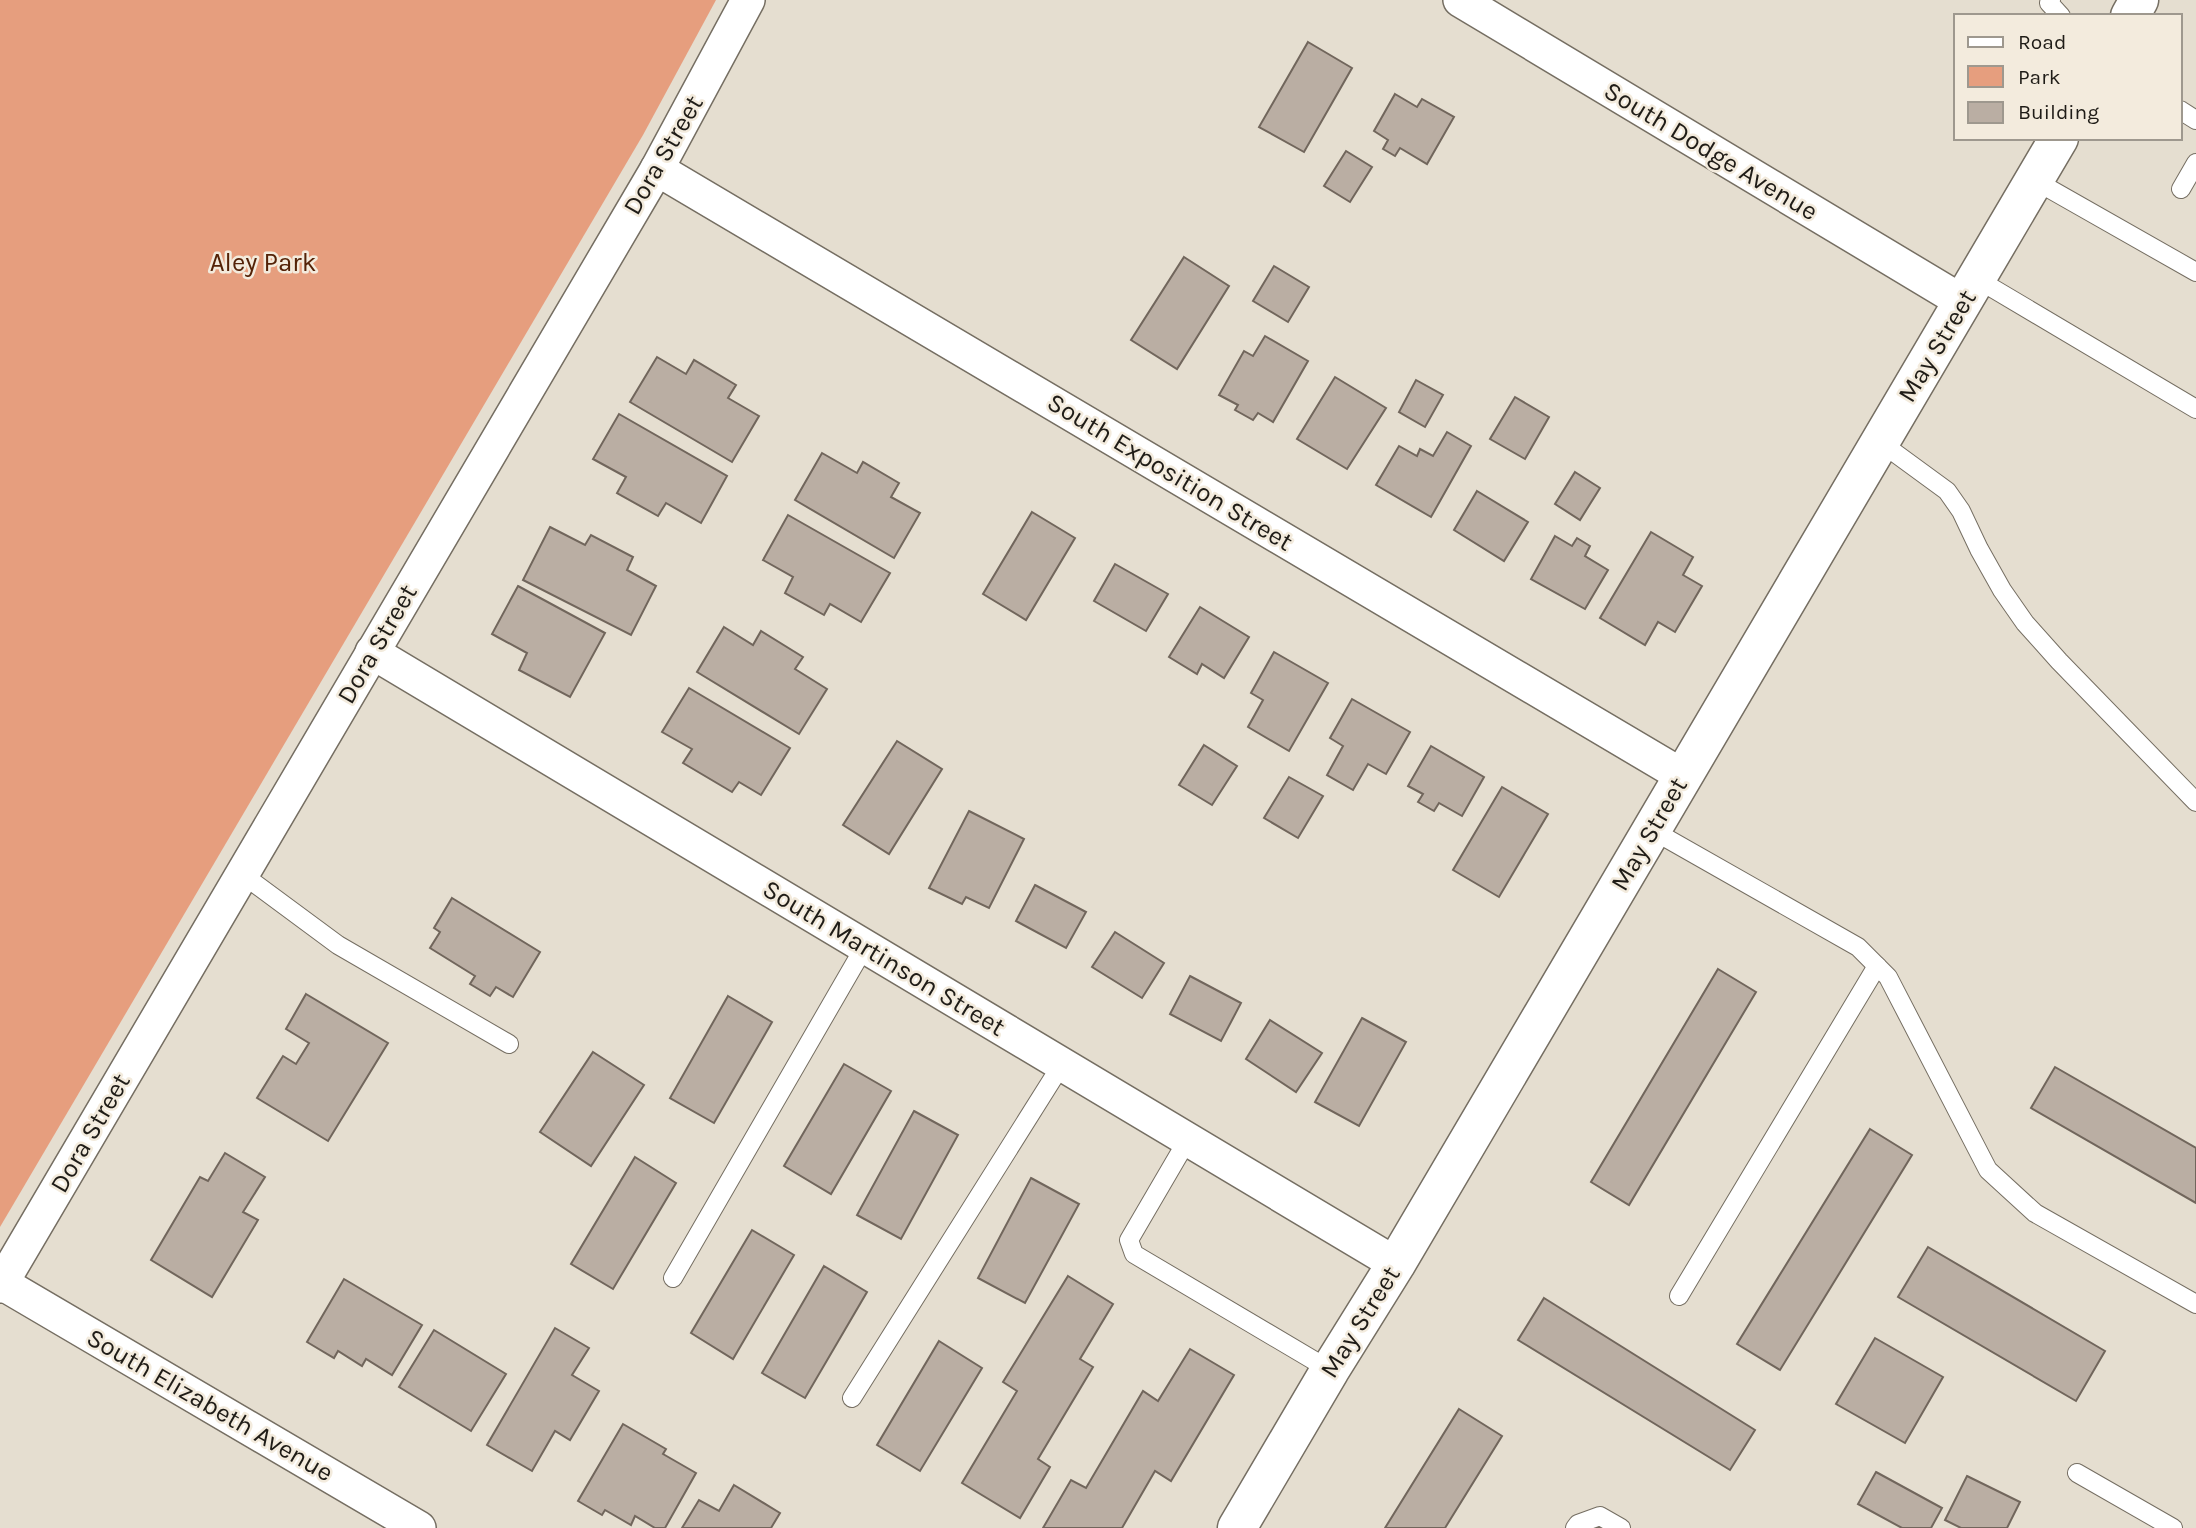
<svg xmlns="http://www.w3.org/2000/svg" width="2196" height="1528" font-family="Karla,sans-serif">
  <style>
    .green { fill: #e69e7e }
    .building { fill: #baaea3; stroke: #71665c; stroke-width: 2 }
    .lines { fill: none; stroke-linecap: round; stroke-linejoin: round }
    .service-casing { stroke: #756e62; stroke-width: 20 }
    .minor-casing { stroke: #756e62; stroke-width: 36 }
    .tertiary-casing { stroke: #756e62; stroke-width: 41 }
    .service { stroke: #fff; stroke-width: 18 }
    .minor { stroke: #fff; stroke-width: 33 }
    .tertiary { stroke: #fff; stroke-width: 38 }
    .labels { text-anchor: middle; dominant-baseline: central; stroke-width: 5; stroke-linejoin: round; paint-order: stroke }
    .street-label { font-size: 26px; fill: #1f1c17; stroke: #f3ebdd }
    .park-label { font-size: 26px; fill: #542207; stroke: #f3ebdd }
  </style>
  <rect width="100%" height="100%" fill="#e5ded0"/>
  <!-- green -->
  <polygon class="green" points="0,0 716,0 643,135 0,1227"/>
  <!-- building -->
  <g class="building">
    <polygon points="1308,42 1352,68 1304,152 1259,127"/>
    <polygon points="1395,94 1417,107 1422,99 1454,117 1427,164 1400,148 1395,156 1383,149 1388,140 1374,131"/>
    <polygon points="1346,151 1372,167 1350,202 1324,186"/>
    <polygon points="1184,257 1229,286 1177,369 1131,340"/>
    <polygon points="1274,266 1309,287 1288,322 1253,301"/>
    <polygon points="1265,336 1308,361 1273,422 1258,413 1253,420 1235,410 1238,405 1219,395 1244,351 1253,356"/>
    <polygon points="657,357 686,374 694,360 736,385 728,398 759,416 732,462 630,402"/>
    <polygon points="1335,377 1386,408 1347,469 1297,439"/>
    <polygon points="1416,380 1443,395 1425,427 1399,412"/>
    <polygon points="1515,397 1549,417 1525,459 1490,439"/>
    <polygon points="619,414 727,476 701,523 666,503 658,516 617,493 626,477 593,459"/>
    <polygon points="1447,432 1471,446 1431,517 1376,485 1399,446 1417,456 1420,449 1433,456"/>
    <polygon points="822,453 857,473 863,462 899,483 891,497 920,513 894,558 795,500"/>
    <polygon points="1575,472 1600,488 1580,520 1555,504"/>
    <polygon points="1477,491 1528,522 1504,561 1454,530"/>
    <polygon points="1032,512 1075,538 1026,620 983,594"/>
    <polygon points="788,515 890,573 861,622 830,604 824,615 785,593 793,577 763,560"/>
    <polygon points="550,527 585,545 591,535 633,557 627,570 656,586 631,635 523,580"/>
    <polygon points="1651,532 1693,557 1683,575 1702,586 1675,632 1658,622 1645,645 1600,618"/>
    <polygon points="1555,536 1572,546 1577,538 1590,546 1585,556 1608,570 1585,609 1531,579"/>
    <polygon points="1115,564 1168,594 1146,631 1094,601"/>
    <polygon points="518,586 605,633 570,697 519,670 527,653 492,634"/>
    <polygon points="1200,607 1249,637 1224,678 1202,664 1197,674 1169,657"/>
    <polygon points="724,627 753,645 761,631 803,657 795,669 827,689 799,734 697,672"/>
    <polygon points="1274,652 1328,683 1289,751 1248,727 1263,700 1251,693"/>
    <polygon points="689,688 790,748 761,795 739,782 732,792 683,763 692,749 662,732"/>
    <polygon points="1352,699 1410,732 1386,774 1368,764 1353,790 1327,775 1343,746 1330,738"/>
    <polygon points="897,741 942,769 889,854 843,825"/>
    <polygon points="1204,745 1237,766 1212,805 1179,785"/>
    <polygon points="1431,746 1484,777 1462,816 1439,803 1434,811 1418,802 1423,794 1408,786"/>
    <polygon points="1289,777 1323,796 1298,838 1264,818"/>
    <polygon points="1502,787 1548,814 1499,897 1453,870"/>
    <polygon points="969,811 1024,839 989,908 966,897 962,904 929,888"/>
    <polygon points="1035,885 1086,912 1066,948 1016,921"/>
    <polygon points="452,898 540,952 513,997 496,987 490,996 470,984 475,976 430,948 440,932 434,928"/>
    <polygon points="1115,932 1164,963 1142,998 1092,967"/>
    <polygon points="1718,969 1756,992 1629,1205 1591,1182"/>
    <polygon points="1190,976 1241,1003 1221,1041 1170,1014"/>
    <polygon points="306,994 388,1043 328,1141 257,1098 283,1056 296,1064 309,1043 286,1029"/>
    <polygon points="728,996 772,1022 714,1123 670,1098"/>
    <polygon points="1362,1018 1406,1042 1359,1126 1315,1102"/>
    <polygon points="1270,1020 1322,1053 1296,1092 1246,1059"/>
    <polygon points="593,1052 644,1085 591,1166 540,1132"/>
    <polygon points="844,1064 891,1091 831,1194 784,1166"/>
    <polygon points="2055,1067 2196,1148 2196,1203 2031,1108"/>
    <polygon points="914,1111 958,1135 901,1239 857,1215"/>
    <polygon points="1870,1129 1912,1155 1780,1370 1737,1344"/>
    <polygon points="225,1153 265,1177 243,1212 258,1220 212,1297 151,1260 200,1177 208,1181"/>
    <polygon points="635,1157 676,1183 613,1289 571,1264"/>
    <polygon points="1031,1178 1079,1204 1025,1303 978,1278"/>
    <polygon points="752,1230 794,1255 733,1359 691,1333"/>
    <polygon points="1928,1247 2105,1351 2076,1401 1898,1297"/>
    <polygon points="824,1266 867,1292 805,1398 762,1373"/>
    <polygon points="1068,1276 1113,1304 1080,1359 1093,1367 1038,1459 1050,1467 1020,1518 962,1483 1017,1391 1003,1382"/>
    <polygon points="344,1279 422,1325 392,1375 366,1359 362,1366 338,1351 334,1358 307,1342"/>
    <polygon points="1544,1298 1755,1430 1730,1470 1518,1340"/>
    <polygon points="555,1328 589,1348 572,1375 599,1391 570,1440 555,1431 532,1471 487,1445"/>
    <polygon points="434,1330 506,1374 471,1431 399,1387"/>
    <polygon points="1875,1338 1943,1377 1905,1443 1836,1404"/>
    <polygon points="939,1341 982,1368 920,1471 877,1445"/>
    <polygon points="1190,1349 1234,1375 1171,1481 1155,1471 1122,1528 1043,1528 1071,1480 1086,1488 1143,1391 1158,1401"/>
    <polygon points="1459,1409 1502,1436 1445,1528 1385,1528"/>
    <polygon points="623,1424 666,1449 663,1454 696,1473 665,1528 655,1528 635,1516 631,1525 605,1510 602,1515 578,1501"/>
    <polygon points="1876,1472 1942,1508 1931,1528 1902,1528 1858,1504"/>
    <polygon points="1967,1476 2020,1502 2007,1528 1961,1528 1945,1520"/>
    <polygon points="734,1485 780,1513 771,1528 682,1528 699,1500 719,1511"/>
  </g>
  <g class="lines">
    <defs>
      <g id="service">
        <polyline points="2051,0 2049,3 2061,16"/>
        <polyline points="2180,110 2196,120"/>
        <polyline points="2034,180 2196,272"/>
        <polyline points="2181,189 2196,163"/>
        <polyline points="1977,279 2196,409"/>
        <polyline points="1880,442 1947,491 1961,511 1979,549 2002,590 2025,623 2059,661 2196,802"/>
        <polyline points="1652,830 1858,947 1888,977 1988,1170 2035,1213 2196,1304"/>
        <polyline points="242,874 338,945 509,1044"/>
        <polyline points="1188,1139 1129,1240 1134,1254 1330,1370"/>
        <polyline points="673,1278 865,946"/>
        <polyline points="1679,1296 1877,966"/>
        <polyline points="852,1398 1062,1064"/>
        <polyline points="2077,1473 2173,1528"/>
        <polyline points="1575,1528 1578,1524 1600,1516 1621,1528"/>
      </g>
      <g id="minor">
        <polyline points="1460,0 1963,302"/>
        <polyline points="657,169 1683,776"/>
        <polyline points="372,652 1396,1264"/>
        <polyline points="0,1282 419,1528"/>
        <polyline points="0,1286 657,169 748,0"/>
      </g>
      <g id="tertiary">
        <polyline points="2130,16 2139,0"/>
        <polyline points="1237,1528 1330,1370 1396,1264 2059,138"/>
      </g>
    </defs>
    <!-- service casing -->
    <use href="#service" class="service-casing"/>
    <!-- minor casing -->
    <use href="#minor" class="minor-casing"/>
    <!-- tertiary casing -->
    <use href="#tertiary" class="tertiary-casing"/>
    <!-- service -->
    <use href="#service" class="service"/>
    <!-- minor -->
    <use href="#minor" class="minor"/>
    <!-- tertiary -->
    <use href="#tertiary" class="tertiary"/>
  </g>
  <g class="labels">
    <!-- street labels -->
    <g class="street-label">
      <text transform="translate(1711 151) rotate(31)">South Dodge Avenue</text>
      <text transform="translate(663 155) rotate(-60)">Dora Street</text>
      <text transform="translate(1937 346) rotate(-59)">May Street</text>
      <text transform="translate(1170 472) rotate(31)">South Exposition Street</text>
      <text transform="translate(377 644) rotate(-60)">Dora Street</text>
      <text transform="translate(1649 834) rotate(-60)">May Street</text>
      <text transform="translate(884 958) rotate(31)">South Martinson Street</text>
      <text transform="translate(90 1133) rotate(-60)">Dora Street</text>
      <text transform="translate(1360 1322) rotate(-58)">May Street</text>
      <text transform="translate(210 1405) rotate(30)">South Elizabeth Avenue</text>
    </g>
    <!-- park labels -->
    <g class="park-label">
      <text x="263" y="262">Aley Park</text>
    </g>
  </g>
  <!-- legend -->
  <rect x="1954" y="14" width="228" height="126" fill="#f3ebdd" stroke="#9e988e" stroke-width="2"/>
  <rect x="1968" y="37" width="35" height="10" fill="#ffffff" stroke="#9e988e" stroke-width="2"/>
  <text x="2018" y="49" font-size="21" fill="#1f1c17">Road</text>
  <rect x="1968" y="66" width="35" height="21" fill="#e69e7e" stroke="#9e988e" stroke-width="2"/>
  <text x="2018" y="84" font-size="21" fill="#1f1c17">Park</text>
  <rect x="1968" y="102" width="35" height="21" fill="#baaea3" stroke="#9e988e" stroke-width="2"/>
  <text x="2018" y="119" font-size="21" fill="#1f1c17">Building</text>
</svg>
